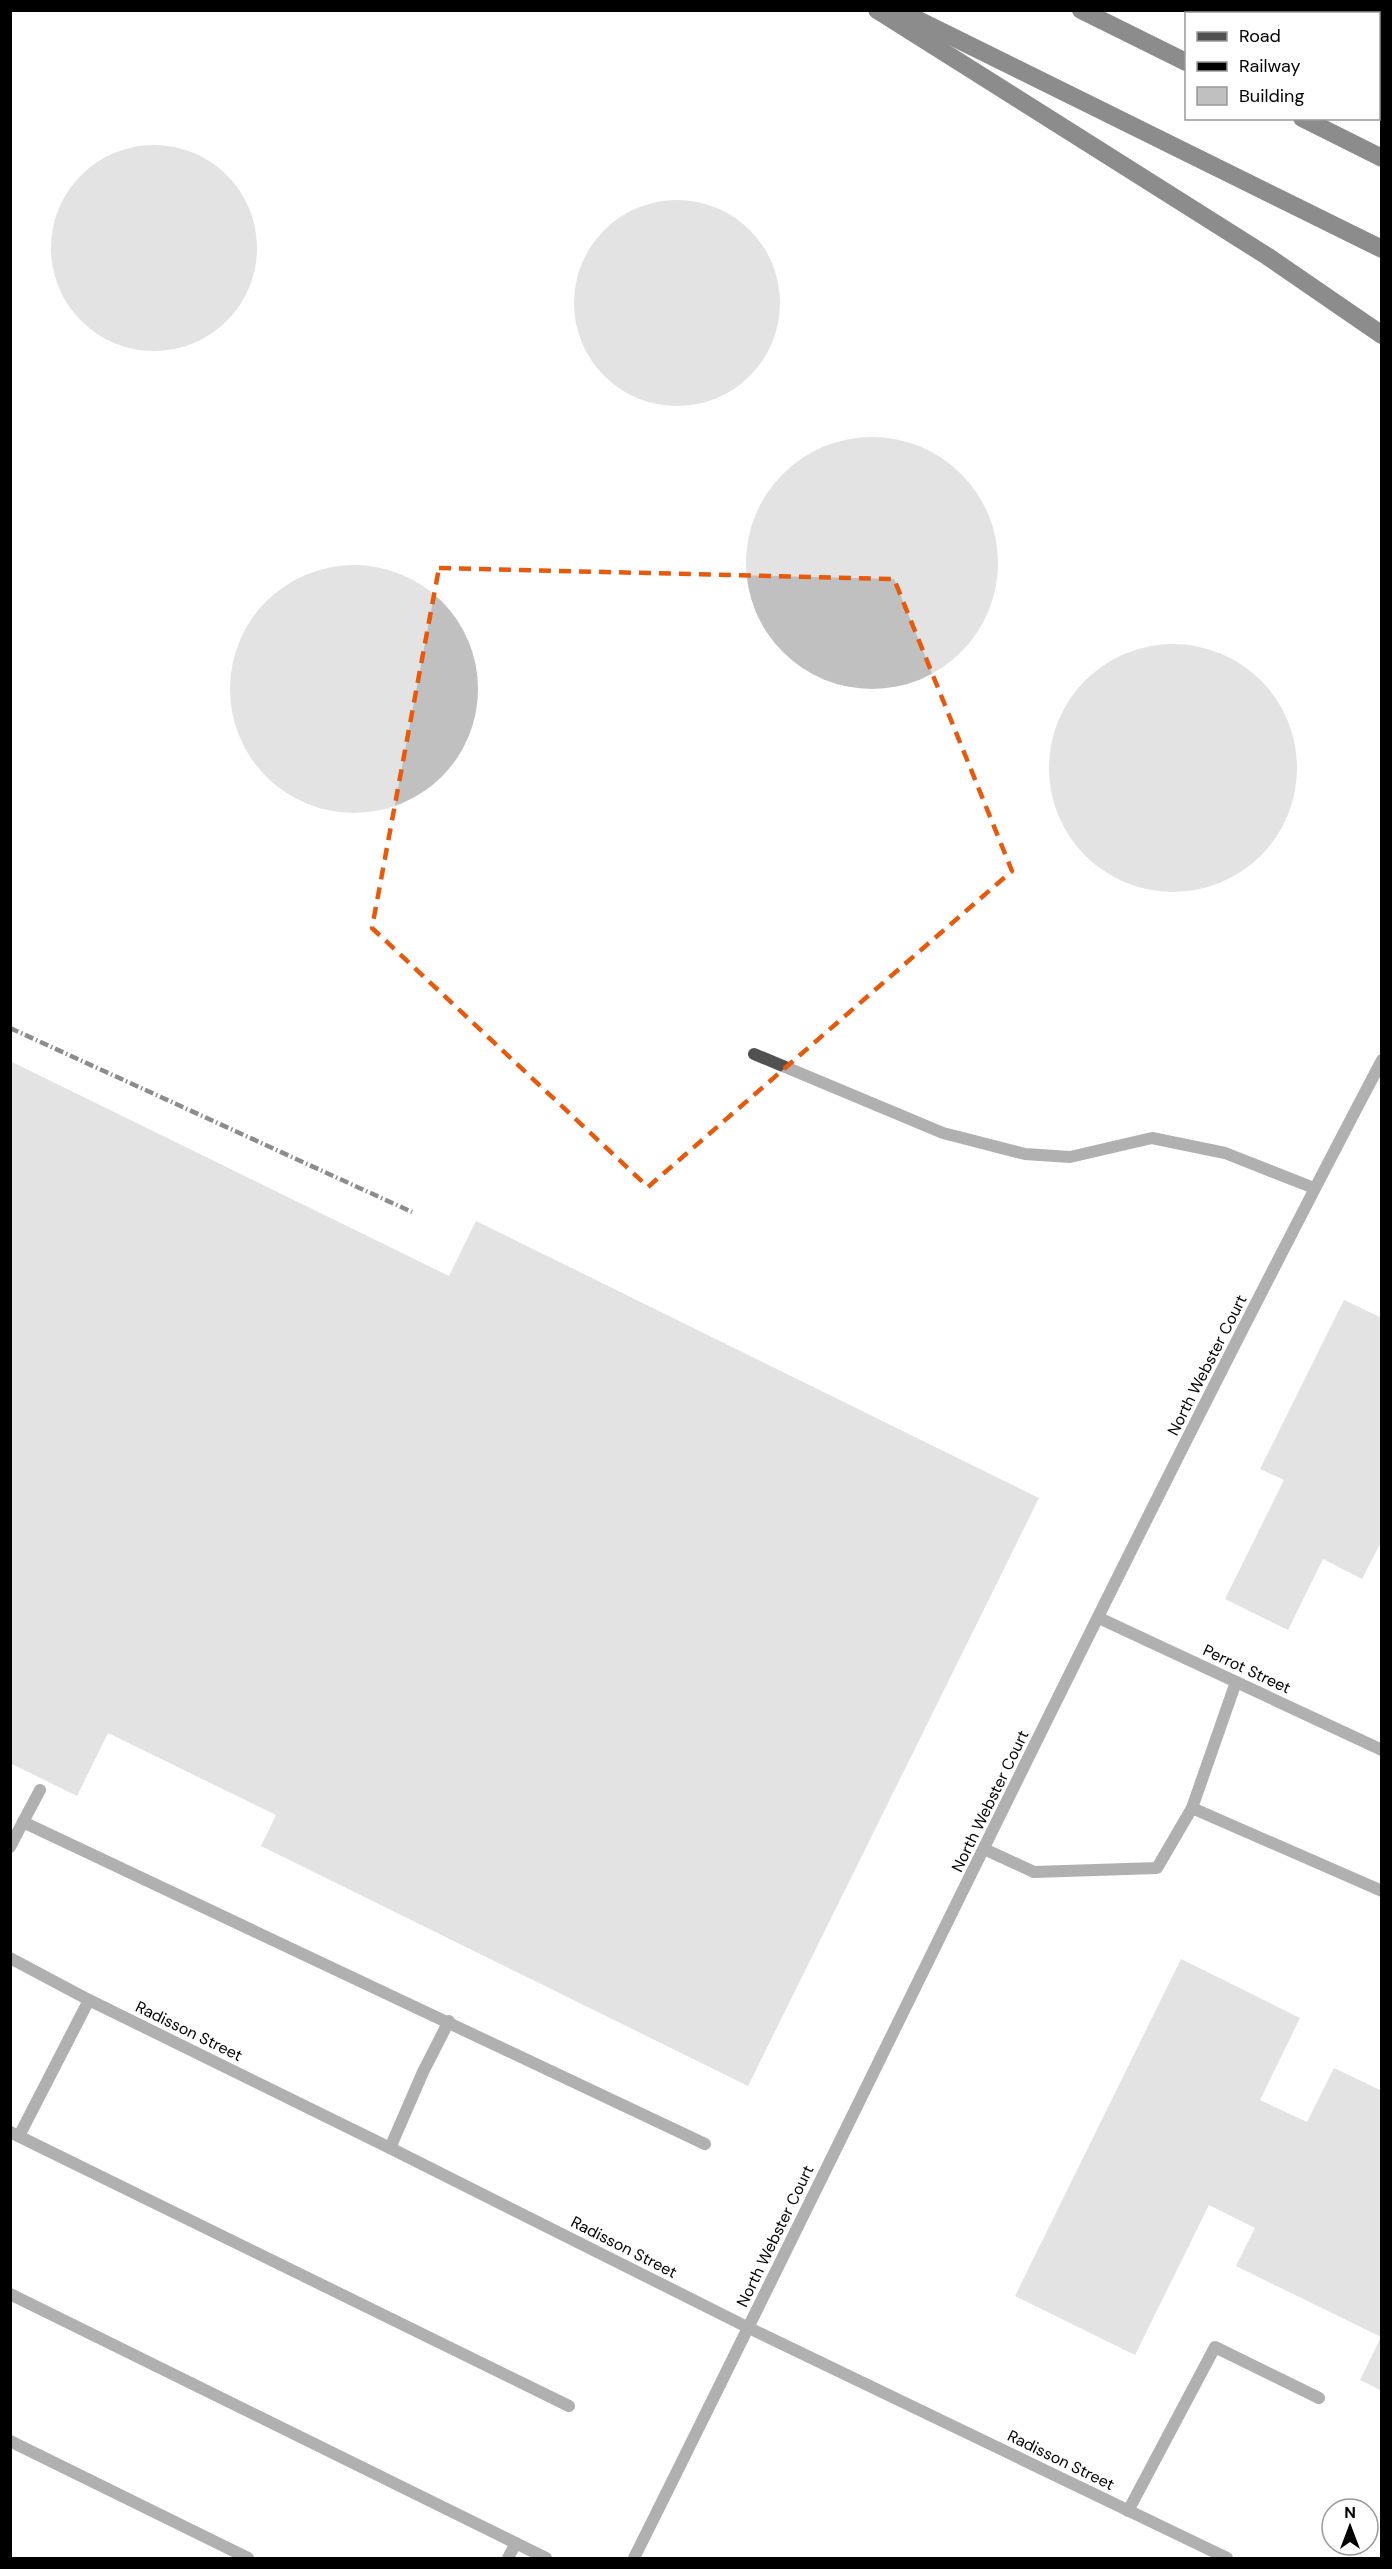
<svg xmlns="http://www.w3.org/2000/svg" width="1392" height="2569" font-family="'DM Sans',sans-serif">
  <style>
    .building { fill: #c0c0c0 }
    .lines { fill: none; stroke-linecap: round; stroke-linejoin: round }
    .lane { stroke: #515151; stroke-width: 12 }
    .street { stroke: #515151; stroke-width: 12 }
    .highway { stroke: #000; stroke-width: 18 }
    .rail { stroke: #000; stroke-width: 4.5; stroke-dasharray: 9 3 1.5 3; stroke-linecap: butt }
    .marked { fill: none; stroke: #e8590c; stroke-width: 4.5; stroke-dasharray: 12 8; stroke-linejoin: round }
    .labels { text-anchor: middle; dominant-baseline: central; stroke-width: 6; stroke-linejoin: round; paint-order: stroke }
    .street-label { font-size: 16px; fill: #000; stroke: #fff }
  </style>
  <rect width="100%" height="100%" fill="#fff"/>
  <!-- building -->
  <g class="building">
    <circle cx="154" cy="248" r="103"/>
    <circle cx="677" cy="303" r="103"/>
    <circle cx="872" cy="563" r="126"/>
    <circle cx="354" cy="689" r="124"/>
    <circle cx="1173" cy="768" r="124"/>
    <polygon points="10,1061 449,1276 476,1221 1039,1498 748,2086 261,1846 276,1815 108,1733 77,1796 10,1763"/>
    <polygon points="1344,1300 1382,1318 1382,1540 1362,1579 1323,1559 1288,1630 1225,1599 1284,1480 1260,1469"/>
    <polygon points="1181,1959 1300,2018 1260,2100 1307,2122 1334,2068 1382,2091 1382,2391 1360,2380 1381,2337 1236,2266 1255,2228 1209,2205 1135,2355 1015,2296"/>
  </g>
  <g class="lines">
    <!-- lane -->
    <g class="lane">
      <polyline points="754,1054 943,1133 1025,1154 1070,1157 1152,1138 1225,1153 1314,1188"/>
      <polyline points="1236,1682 1192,1808 1382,1891"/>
      <polyline points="40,1790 23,1822 705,2144"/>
      <polyline points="10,1847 23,1822"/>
      <polyline points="984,1849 1034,1872 1157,1868 1192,1808"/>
      <polyline points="10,2132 569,2406"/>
      <polyline points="19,2136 89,2000"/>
      <polyline points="390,2148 423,2072 449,2021"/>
      <polyline points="10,2294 546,2558"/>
      <polyline points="10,2441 248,2558"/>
      <polyline points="1128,2511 1215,2347 1319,2398"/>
      <polyline points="508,2558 516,2543"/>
    </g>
    <!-- street -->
    <g class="street">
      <polyline points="1099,1618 1382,1750"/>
      <polyline points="10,1958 89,2000 390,2148 749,2328 1227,2558"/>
      <path d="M634 2558C883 2059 1122 1554 1382 1060"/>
    </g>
    <!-- highway -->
    <g class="highway">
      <polyline points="877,10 1267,256 1382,335"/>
      <polyline points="898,10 1382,249"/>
      <polyline points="1081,10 1186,62"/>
      <polyline points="1302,118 1382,158"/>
    </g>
    <!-- rail -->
    <polyline class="rail" points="10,1028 412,1212"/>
  </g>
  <!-- marked area -->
  <path d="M0 0H1392V2569H0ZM439 568 894 579 1012 871 648 1187 372 928Z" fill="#fff" fill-opacity=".55" fill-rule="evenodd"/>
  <path class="marked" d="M439 568 894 579 1012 871 648 1187 372 928Z"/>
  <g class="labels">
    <!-- street labels -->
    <g class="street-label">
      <text transform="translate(1207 1365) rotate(-63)">North Webster Court</text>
      <text transform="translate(1247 1669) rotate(25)">Perrot Street</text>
      <text transform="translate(990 1801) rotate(-64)">North Webster Court</text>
      <text transform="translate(189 2031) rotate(26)">Radisson Street</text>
      <text transform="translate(775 2236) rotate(-64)">North Webster Court</text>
      <text transform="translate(624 2247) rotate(27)">Radisson Street</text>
      <text transform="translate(1061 2460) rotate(26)">Radisson Street</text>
    </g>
  </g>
  <!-- border -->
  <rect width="1392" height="2569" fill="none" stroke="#000000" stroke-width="24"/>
  <!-- legend -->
  <rect x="1185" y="12" width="195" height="108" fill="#ffffff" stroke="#999999" stroke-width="1.5"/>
  <rect x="1197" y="32" width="30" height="9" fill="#515151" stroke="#999999" stroke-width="1.5"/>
  <text x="1239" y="42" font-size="18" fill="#000000">Road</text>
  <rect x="1197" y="62" width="30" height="9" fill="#000000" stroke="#999999" stroke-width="1.5"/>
  <text x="1239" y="72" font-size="18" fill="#000000">Railway</text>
  <rect x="1197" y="87" width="30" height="18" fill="#c0c0c0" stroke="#999999" stroke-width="1.5"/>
  <text x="1239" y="102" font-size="18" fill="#000000">Building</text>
  <!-- north arrow -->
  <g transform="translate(1350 2527)"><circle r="28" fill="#ffffff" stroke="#999999" stroke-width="1.5"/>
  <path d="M0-4.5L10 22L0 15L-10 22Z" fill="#000000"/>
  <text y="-9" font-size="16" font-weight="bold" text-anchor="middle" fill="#000000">N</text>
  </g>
</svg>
